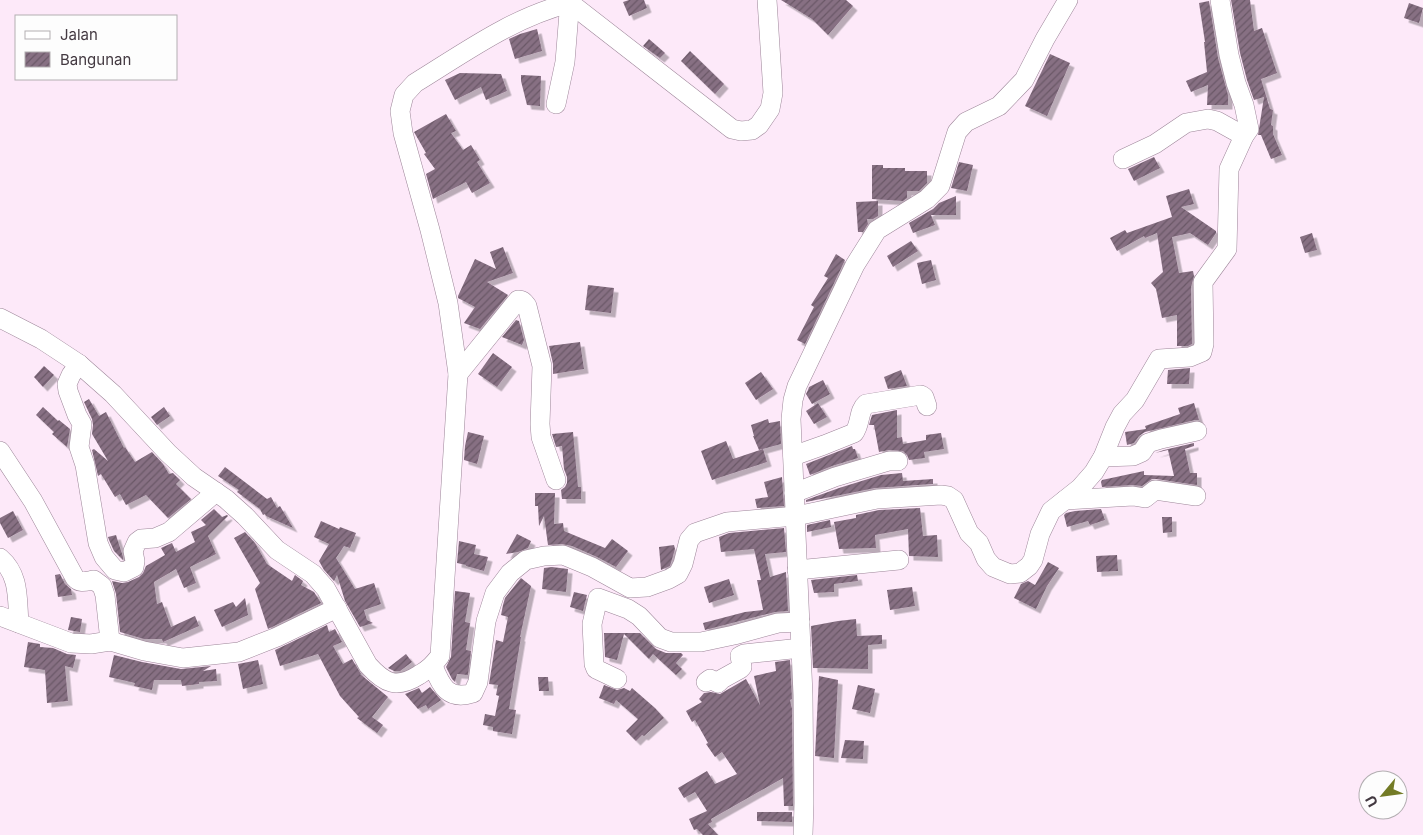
<svg xmlns="http://www.w3.org/2000/svg" width="1423" height="835" font-family="Inter,sans-serif">
  <style>
    .building { fill: url(#building-hatch); filter: url(#shadow) }
    .lines { fill: none; stroke-linecap: round; stroke-linejoin: round }
    .minor-casing { stroke: #9d8699; stroke-width: 20 }
    .minor { stroke: #fff; stroke-width: 19 }
  </style>
  <defs>
    <pattern id="building-hatch" width="6" height="6" patternUnits="userSpaceOnUse" patternTransform="scale(1.25)"><rect width="6" height="6" fill="#877083"/><path d="M-1 1l2-2M0 6l6-6M5 7l2-2" fill="none" stroke="#6a5867"/></pattern>
    <filter id="shadow"><feDropShadow dx="4.5" dy="4.5" stdDeviation="0" flood-color="#0004"/></filter>
  </defs>
  <rect width="100%" height="100%" fill="#fde9f9"/>
  <!-- building -->
  <g class="building">
    <polygon points="629,0 644,0 647,8 629,16 623,2"/>
    <polygon points="781,0 846,0 853,6 828,35 812,19"/>
    <polygon points="1231,0 1250,0 1254,31 1262,28 1277,73 1261,79 1270,109 1273,110 1271,125 1273,126 1273,134 1282,155 1271,159 1261,135 1258,135 1264,97 1254,100 1247,80 1240,53"/>
    <polygon points="1209,1 1218,58 1228,95 1228,105 1207,105 1208,85 1191,92 1186,81 1207,72 1204,42 1205,42 1199,3"/>
    <polygon points="1409,3 1423,8 1419,23 1404,18"/>
    <polygon points="537,29 542,51 515,59 509,39 520,34"/>
    <polygon points="649,39 665,53 660,58 643,46"/>
    <polygon points="690,51 724,84 715,94 681,61"/>
    <polygon points="1050,54 1070,63 1047,116 1025,106"/>
    <polygon points="460,73 501,74 507,91 486,100 481,87 455,100 445,80"/>
    <polygon points="521,75 541,76 540,106 527,105 521,81"/>
    <polygon points="446,114 456,131 451,133 463,150 471,145 480,160 477,162 490,183 472,193 466,182 433,199 426,174 435,169 424,154 426,153 414,132"/>
    <polygon points="1154,157 1160,168 1134,181 1128,169"/>
    <polygon points="959,162 973,165 967,191 951,188"/>
    <polygon points="872,165 883,165 883,168 905,168 905,171 927,171 927,183 919,191 907,191 907,198 903,201 872,199"/>
    <polygon points="1189,189 1194,204 1181,207 1216,231 1216,233 1208,245 1190,233 1172,237 1179,273 1193,271 1194,276 1191,287 1192,344 1188,346 1177,346 1177,315 1162,318 1156,289 1151,283 1163,272 1157,233 1145,238 1144,236 1117,251 1110,238 1125,230 1127,233 1172,217 1166,196"/>
    <polygon points="956,196 956,215 931,215 935,225 913,233 909,223 933,209 939,203"/>
    <polygon points="878,201 878,216 873,219 867,219 868,224 863,232 858,232 856,202"/>
    <polygon points="1312,233 1317,250 1305,253 1300,237"/>
    <polygon points="911,241 918,251 893,267 887,256"/>
    <polygon points="503,247 513,273 487,282 508,295 480,329 464,323 475,307 458,298 458,296 475,259 496,269 490,252"/>
    <polygon points="836,254 845,260 805,344 797,340 814,307 811,305 828,278 824,276"/>
    <polygon points="931,260 936,280 922,284 917,263"/>
    <polygon points="588,285 614,288 611,313 585,310"/>
    <polygon points="516,320 519,321 524,340 522,345 502,337"/>
    <polygon points="580,342 584,369 553,374 553,364 549,346"/>
    <polygon points="493,353 512,367 497,387 478,374"/>
    <polygon points="44,366 54,375 43,387 34,377"/>
    <polygon points="1190,368 1189,384 1167,384 1168,370"/>
    <polygon points="901,370 907,386 888,389 884,377"/>
    <polygon points="761,372 773,389 756,400 745,383"/>
    <polygon points="823,380 830,394 812,404 806,394 808,390 809,387"/>
    <polygon points="89,399 99,416 106,412 124,448 125,447 135,462 152,452 163,464 169,474 173,473 180,480 176,484 191,499 168,518 146,495 126,505 120,494 115,497 101,474 98,476 92,450 94,449 108,461 92,434 93,425 92,419 84,402"/>
    <polygon points="818,403 827,417 814,424 806,411"/>
    <polygon points="1194,403 1199,420 1195,420 1145,432 1139,436 1134,443 1127,445 1125,432 1146,429 1145,426 1180,414 1178,408"/>
    <polygon points="43,407 58,421 59,420 70,429 67,447 52,434 54,432 36,415"/>
    <polygon points="164,407 170,416 157,425 151,417"/>
    <polygon points="897,410 897,438 902,437 903,444 926,440 926,435 941,433 944,449 924,452 925,458 909,460 907,455 903,451 889,450 879,452 874,425 869,425 872,415"/>
    <polygon points="768,419 769,423 780,421 781,444 759,450 753,436 754,436 751,425"/>
    <polygon points="468,432 484,436 477,464 464,460 465,446"/>
    <polygon points="573,432 578,487 581,487 581,499 562,499 561,490 565,487 567,483 567,477 564,469 562,446 556,447 552,434"/>
    <polygon points="726,441 733,459 763,449 767,462 712,480 701,451"/>
    <polygon points="1194,443 1194,446 1185,449 1190,473 1197,473 1197,485 1156,479 1152,479 1142,486 1132,485 1102,487 1101,482 1102,480 1144,471 1144,475 1174,476 1168,450 1155,453 1164,450"/>
    <polygon points="852,446 853,449 855,449 858,458 832,466 810,475 806,464"/>
    <polygon points="225,467 267,499 271,497 277,508 280,506 293,528 266,516 265,514 263,515 260,509 237,492 239,490 218,476"/>
    <polygon points="902,473 903,481 933,479 933,484 875,488 806,502 806,500 839,488 881,475"/>
    <polygon points="782,477 784,506 757,508 755,499 768,497 764,482"/>
    <polygon points="535,493 555,493 554,524 563,523 564,531 605,548 612,539 628,551 616,567 597,557 572,546 562,544 548,545 544,516 539,526 538,506 535,506"/>
    <polygon points="920,508 923,536 937,535 938,557 909,556 908,529 875,535 876,548 839,549 834,522 856,518 856,515 879,510"/>
    <polygon points="214,509 222,517 227,515 228,516 208,536 216,554 190,567 196,583 184,588 176,569 154,582 157,604 162,602 171,627 195,616 199,626 163,642 162,639 144,639 120,632 116,594 112,581 122,583 128,582 139,577 143,573 146,566 165,555 161,548 172,543 176,552 195,542 191,532 206,525 201,520"/>
    <polygon points="1101,509 1105,520 1090,525 1088,521 1067,527 1064,515 1066,513 1075,511"/>
    <polygon points="13,511 23,530 8,538 0,523 0,518"/>
    <polygon points="1162,517 1172,517 1172,532 1163,533"/>
    <polygon points="830,520 831,527 807,532 807,525"/>
    <polygon points="321,521 339,529 340,527 356,533 350,548 344,546 336,558 355,589 374,583 381,604 364,610 367,620 373,623 360,627 345,601 337,575 334,581 324,570 319,561 329,544 314,537"/>
    <polygon points="784,528 786,552 765,554 770,577 786,572 788,611 775,612 705,630 703,623 745,612 763,610 757,580 761,580 754,549 721,552 719,537 729,533"/>
    <polygon points="245,532 255,543 267,564 292,581 295,575 303,581 301,585 314,592 321,603 268,629 255,589 260,583 234,538"/>
    <polygon points="517,534 531,541 528,548 518,552 506,554"/>
    <polygon points="116,535 123,557 123,560 114,551 109,540 108,537"/>
    <polygon points="459,541 476,545 474,554 488,557 484,571 466,566 466,565 457,563"/>
    <polygon points="674,545 675,549 670,566 661,570 659,547"/>
    <polygon points="1117,555 1118,571 1097,572 1096,556"/>
    <polygon points="1048,562 1059,568 1047,586 1036,609 1014,598 1021,584 1028,581 1035,585"/>
    <polygon points="552,567 568,569 566,592 542,589 544,568"/>
    <polygon points="60,574 65,584 71,589 72,595 58,597 55,575"/>
    <polygon points="857,575 858,581 834,584 834,592 814,593 811,580"/>
    <polygon points="521,578 531,586 520,637 521,637 509,709 516,710 512,734 493,731 493,727 483,725 485,714 495,716 499,696 496,695 498,685 489,684 496,640 503,642 508,617 501,615 503,605 505,598"/>
    <polygon points="729,579 734,595 709,603 704,587"/>
    <polygon points="912,587 915,606 890,610 887,590"/>
    <polygon points="455,591 470,593 465,622 470,623 466,650 471,651 468,675 457,674 455,682 452,679 446,667 451,657"/>
    <polygon points="574,592 587,595 583,611 570,607"/>
    <polygon points="245,598 248,615 222,627 214,610 233,602 236,607"/>
    <polygon points="71,617 82,619 80,632 68,630"/>
    <polygon points="856,619 857,636 882,635 882,644 868,645 868,669 813,668 811,626 838,621"/>
    <polygon points="327,625 329,632 335,629 342,642 333,646 343,664 352,659 361,674 360,674 388,697 372,717 383,725 377,733 357,718 359,717 340,696 318,654 280,666 275,650"/>
    <polygon points="604,633 640,633 656,649 666,653 681,653 683,655 676,663 682,669 676,675 653,654 649,659 624,634 617,660 605,657"/>
    <polygon points="28,642 40,644 40,647 53,648 67,654 76,655 73,668 65,666 68,701 47,703 45,670 24,667"/>
    <polygon points="406,654 412,662 400,671 394,671 388,668"/>
    <polygon points="114,655 142,662 181,669 211,666 203,671 216,669 217,681 199,682 199,684 182,686 181,680 154,680 152,690 134,686 135,683 109,677"/>
    <polygon points="258,660 263,684 243,689 238,664"/>
    <polygon points="790,660 792,699 790,700 792,709 793,806 784,806 783,778 711,819 712,822 708,824 718,835 703,835 697,829 694,830 689,819 707,811 695,792 684,798 678,788 707,771 715,784 737,774 722,752 715,757 706,744 708,743 695,720 692,722 686,711 702,702 699,699 704,693 711,692 720,694 746,679 760,705 754,676 776,671 775,662"/>
    <polygon points="819,676 838,680 834,758 815,756"/>
    <polygon points="538,677 548,677 549,691 539,691"/>
    <polygon points="604,685 617,690 624,688 630,691 632,688 655,708 664,718 644,736 642,735 636,741 626,731 638,719 616,700 614,704 599,698"/>
    <polygon points="858,685 875,689 870,713 852,709"/>
    <polygon points="430,687 441,700 428,709 426,705 418,709 405,694 419,688 422,693"/>
    <polygon points="845,740 864,741 863,759 841,758"/>
    <polygon points="757,812 792,812 792,822 757,821"/>
  </g>
  <g class="lines">
    <defs>
      <g id="minor">
        <polyline points="556,104 565,62 570,0"/>
        <polyline points="1123,159 1155,144 1186,123 1208,119 1217,121 1244,136"/>
        <path d="M0 318 41 339 79 364 113 394 168 453 194 477 226 499 245 516 277 550 313 574 326 589 368 665C385 684 397 689 419 675 429 669 433 665 440 656L458 374 448 303 430 230 403 133 400 111 404 95 415 83C464 53 513 17 570 3L732 129 741 131 752 130 759 125 770 109 773 93 767 0"/>
        <polyline points="79,364 71,375 67,384 68,391 77,415 82,424 79,447 85,465 98,543 104,557 115,570 124,572 134,567 135,561 133,551 137,542 141,539 155,538 169,532 216,492"/>
        <path d="M458 374 518 300C523 300 524 302 527 306L542 366 540 424 541 437 556 480"/>
        <path d="M0 451 33 501 75 578C80 584 87 581 94 580L102 586 105 595 110 641"/>
        <path d="M793 456 824 445 854 433C861 424 858 411 866 404L921 395 924 397 927 406"/>
        <polyline points="1103,457 1133,456 1142,452 1148,443 1161,439 1197,431"/>
        <polyline points="794,493 835,477 889,461 898,461"/>
        <polyline points="1065,500 1133,496 1145,498 1155,490 1196,496"/>
        <path d="M0 558C20 575 17 599 19 623"/>
        <polyline points="797,570 899,560"/>
        <polyline points="0,616 71,643 91,644 110,641 144,651 183,658 239,652 277,637 337,608"/>
        <path d="M433 666C441 686 448 701 473 693L478 682 486 621 495 593 510 573 526 560 544 556 563 555 592 567 630 588 647 587 669 579 678 574 683 564 689 540 695 533 727 522 796 516 877 499 941 495 948 496 954 500 969 533 979 543 986 559 993 567 1010 574 1020 573 1029 566 1033 560 1040 534 1051 511 1080 488 1094 472 1103 457 1115 427 1122 414 1135 400 1159 359 1190 357 1202 352 1204 344 1203 282 1227 249 1229 169 1244 136 1249 129 1244 105 1236 83 1229 55 1220 0"/>
        <polyline points="617,679 596,669 594,664 592,624 598,598 628,609 639,616 660,638 671,642 701,642 734,635 778,623 800,622"/>
        <polyline points="706,682 710,679 718,683 722,679 740,669 742,667 740,656 744,654 801,648"/>
        <polyline points="803,835 804,803 803,695 791,419 793,400 797,386 855,265 877,230 927,199 940,186 957,132 966,122 999,106 1024,80 1045,39 1068,0"/>
      </g>
    </defs>
    <!-- minor casing -->
    <use href="#minor" class="minor-casing"/>
    <!-- minor -->
    <use href="#minor" class="minor"/>
  </g>
  <!-- legend -->
  <rect x="15" y="15" width="162" height="65" fill="#fdfdfd" stroke="#b3afb2"/>
  <rect x="25" y="31" width="25" height="8" fill="#ffffff" stroke="#b3afb2"/>
  <text x="60" y="40" font-size="15" fill="#433941">Jalan</text>
  <rect x="25" y="52" width="25" height="15" fill="url(#building-hatch)" stroke="#b3afb2"/>
  <text x="60" y="65" font-size="15" fill="#433941">Bangunan</text>
  <!-- north arrow -->
  <g transform="translate(1383 795) rotate(241)"><circle r="24" fill="#fdfdfd" stroke="#b3afb2"/>
  <path d="M0-4L9 19L0 12L-9 19Z" fill="#737b26"/>
  <text y="-8" font-size="14" font-weight="bold" text-anchor="middle" fill="#433941">U</text>
  </g>
</svg>
